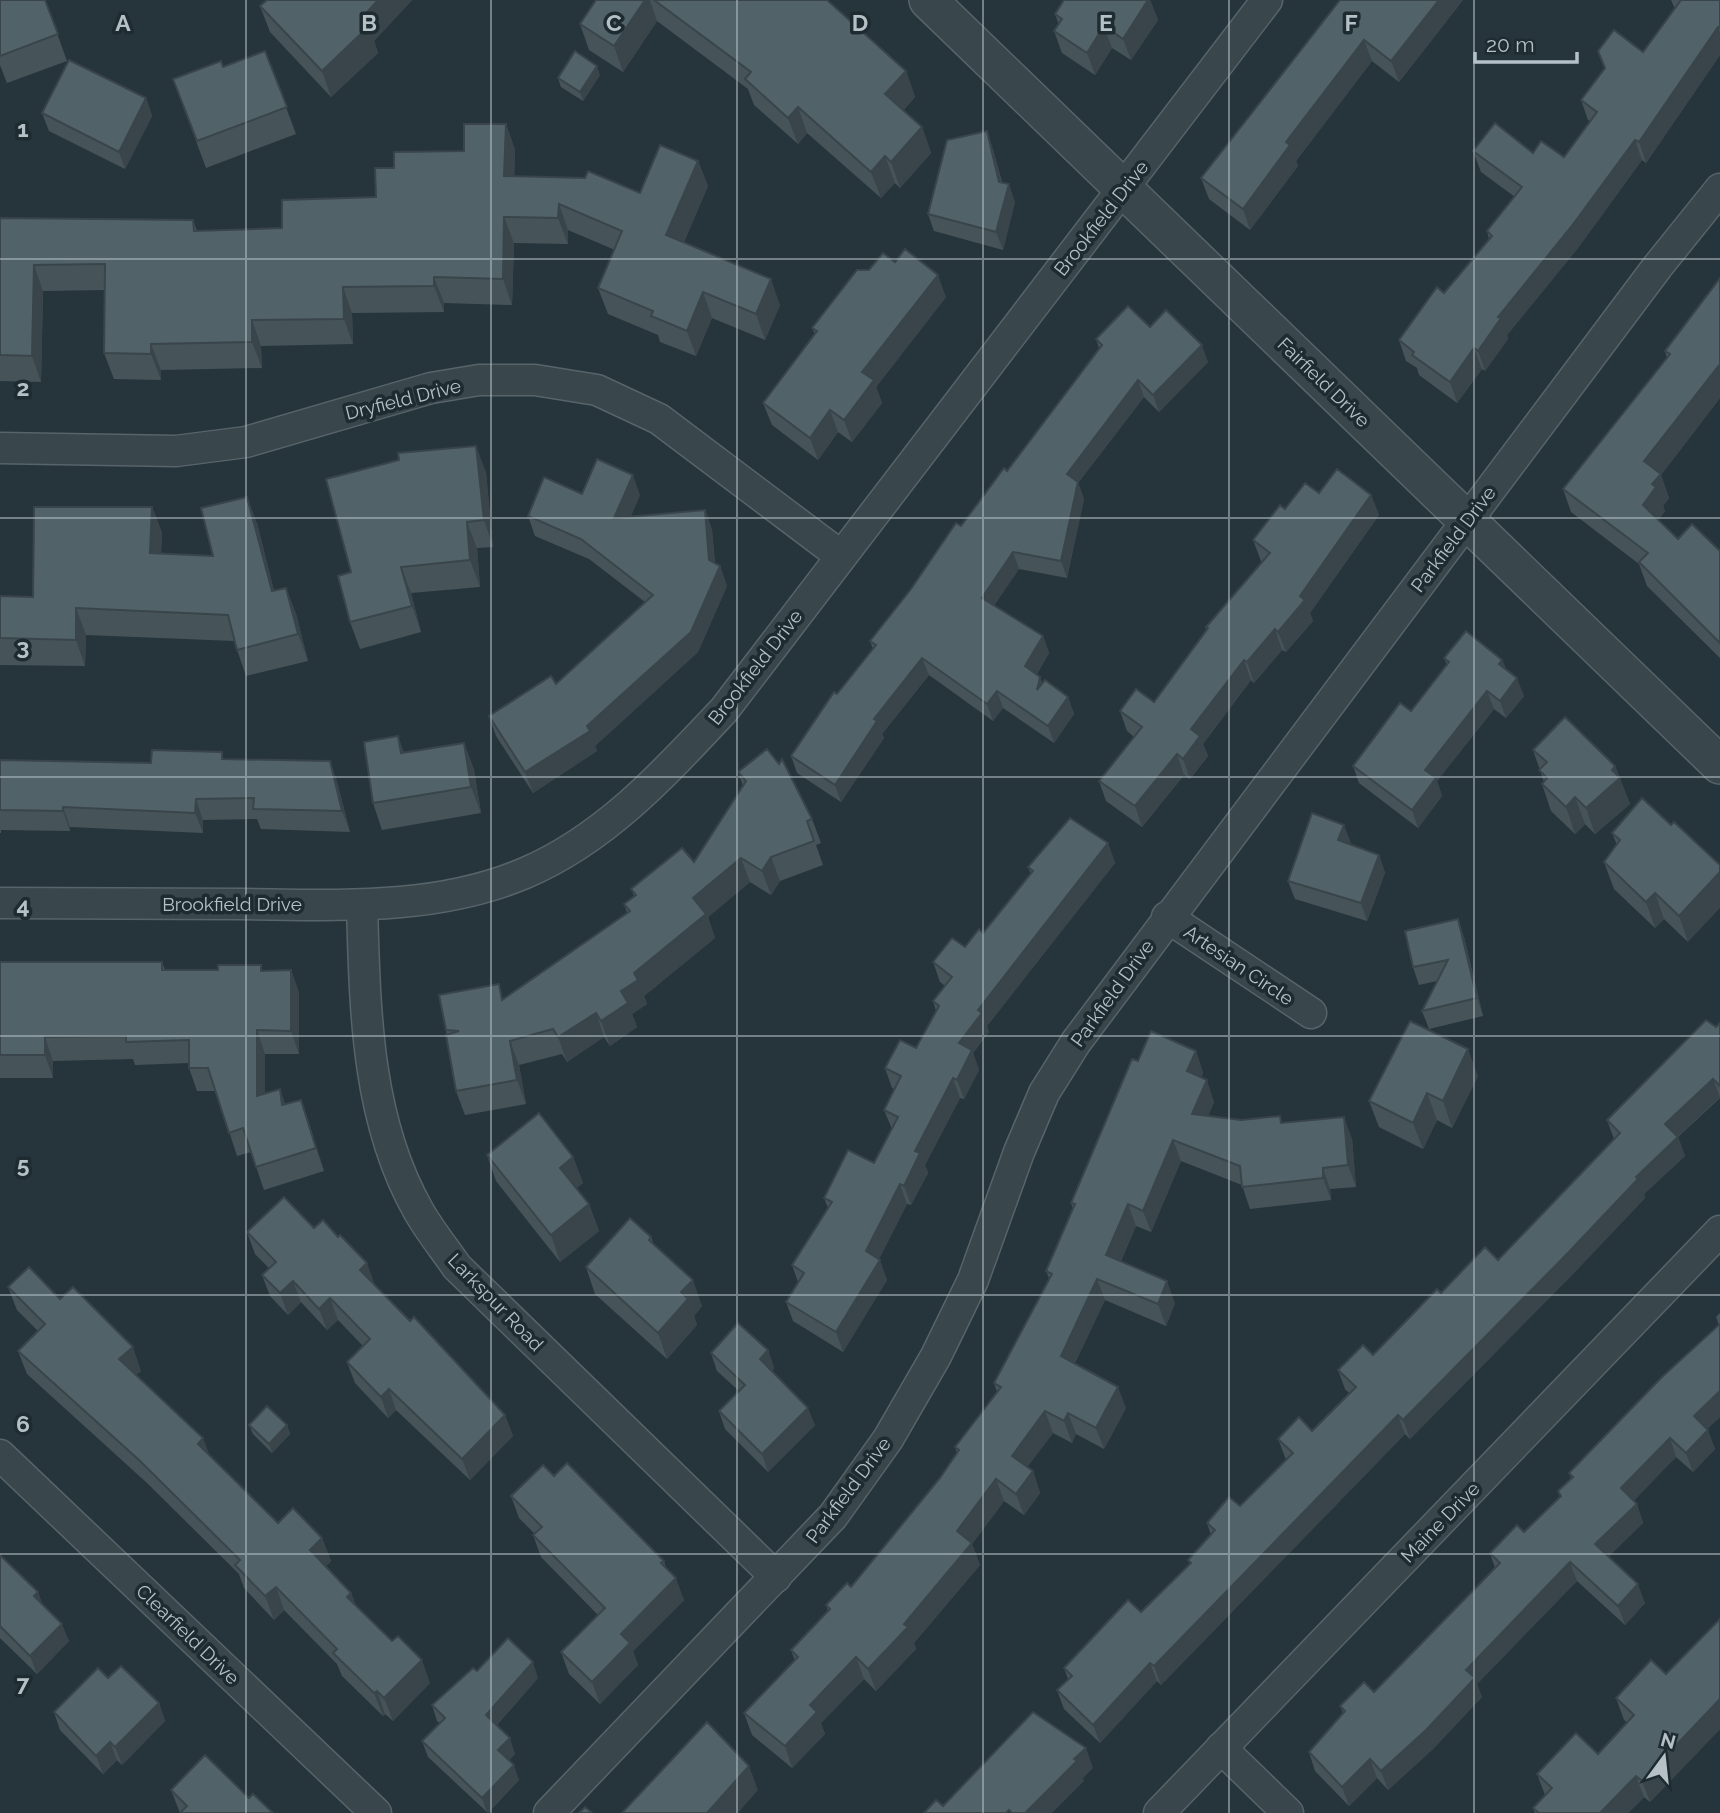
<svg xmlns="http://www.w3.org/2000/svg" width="1720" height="1813" font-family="Raleway,sans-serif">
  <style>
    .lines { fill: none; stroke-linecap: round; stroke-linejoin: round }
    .minor-casing { stroke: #57646a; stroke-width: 33 }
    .tertiary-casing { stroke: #57646a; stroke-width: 40 }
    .minor { stroke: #39464c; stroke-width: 30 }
    .tertiary { stroke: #39464c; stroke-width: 37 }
    .wall { fill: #46545a }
    .shaded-wall { fill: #39454a }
    .building { fill: #516269; stroke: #39454a; stroke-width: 2 }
    .grid { fill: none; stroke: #b5c1c7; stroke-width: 2; stroke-opacity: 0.55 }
    .labels { text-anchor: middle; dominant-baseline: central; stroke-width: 7; stroke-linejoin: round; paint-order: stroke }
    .street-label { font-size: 19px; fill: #b5c1c7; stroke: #1e2b31 }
    .grid-label { font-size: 23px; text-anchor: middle; font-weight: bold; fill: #b5c1c7; stroke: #1e2b31; stroke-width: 7; stroke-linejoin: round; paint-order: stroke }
  </style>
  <rect width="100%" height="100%" fill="#26353c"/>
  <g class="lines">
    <defs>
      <g id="minor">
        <polyline points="0,448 176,451 246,442 431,388 479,380 535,380 597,390 659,419 841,556"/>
        <path d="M0 903C81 903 162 904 243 904 337 905 436 911 525 873 605 839 665 773 724 710L1267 0"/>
        <path d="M362 905C365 1008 366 1118 418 1210 429 1230 444 1248 457 1267L776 1577"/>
        <polyline points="1167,917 1311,1013"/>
        <polyline points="0,1455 376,1813"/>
        <polyline points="1221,1748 1288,1813"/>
        <polyline points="549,1813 833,1516 888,1439 936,1356 973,1280 1019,1152 1044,1093 1076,1042 1658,266 1720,189"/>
        <polyline points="1159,1813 1720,1231"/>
      </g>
      <polyline id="tertiary" points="928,0 1720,765"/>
    </defs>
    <!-- minor casing -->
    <use href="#minor" class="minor-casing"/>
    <!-- tertiary casing -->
    <use href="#tertiary" class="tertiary-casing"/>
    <!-- minor -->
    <use href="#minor" class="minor"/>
    <!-- tertiary -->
    <use href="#tertiary" class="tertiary"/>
  </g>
  <!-- wall -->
  <g class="wall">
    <polygon points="0,0 45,0 67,61 7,83 0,65"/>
    <polygon points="267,0 412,0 374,41 378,53 331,97 270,32 260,6"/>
    <polygon points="596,0 827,0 906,71 915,97 903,111 922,127 931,153 900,188 895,183 881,198 807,133 798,144 754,105 748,89 657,21 623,72 589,50 580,24"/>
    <polygon points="1064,0 1150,0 1158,20 1131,60 1112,48 1095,75 1062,53 1054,31 1059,25 1055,14"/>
    <polygon points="1340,0 1463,0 1399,82 1372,61 1296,161 1298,166 1250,230 1209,199 1201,178"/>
    <polygon points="1671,0 1720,0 1720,55 1646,163 1642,160 1578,248 1507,335 1508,339 1485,371 1482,369 1457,403 1419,375 1417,368 1406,361 1399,340 1444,293 1489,239 1487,231 1515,197 1481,172 1473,151 1533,153 1564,157 1590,121 1588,120 1581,100 1643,52 1675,9"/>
    <polygon points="265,51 296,134 206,168 173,79 223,67"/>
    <polygon points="600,75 583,101 561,87 558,78"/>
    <polygon points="146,98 152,116 125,169 49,131 42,113"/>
    <polygon points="506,124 515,150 514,176 640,193 698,161 708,186 684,242 780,305 765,340 712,318 696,356 660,342 658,335 608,314 598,288 615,250 568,230 568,244 514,243 512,305 444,303 444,312 352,313 353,344 261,346 262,368 161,370 161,380 114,379 104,353 105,290 43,291 41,382 0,381 0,218 193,220 197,231 282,228 376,197 394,168 464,151"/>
    <polygon points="993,149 1002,182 1015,202 1003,250 934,231 928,214"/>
    <polygon points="895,262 946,297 876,387 882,403 852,442 838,432 818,460 772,425 763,403 815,334 812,328 869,270"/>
    <polygon points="1720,278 1720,398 1661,475 1669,498 1663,506 1665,511 1658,520 1678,539 1720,551 1720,658 1647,586 1639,564 1571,512 1563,489 1667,358 1665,351"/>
    <polygon points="1150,327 1208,362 1159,412 1144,397 1078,483 1084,499 1067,578 1019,569 994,605 1043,636 1049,653 1037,674 1040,677 1042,684 1068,697 1074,714 1054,743 1003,708 993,721 929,675 882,734 884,738 841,802 797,773 791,756 837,694 873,649 870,641 961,526 1007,471 1099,348 1096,339"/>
    <polygon points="486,472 493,547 477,548 480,587 411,593 421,632 360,649 350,622 351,572"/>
    <polygon points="1319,493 1371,495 1379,515 1310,613 1313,621 1286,652 1282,650 1254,683 1251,680 1203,744 1208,756 1190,779 1184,775 1142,827 1106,801 1099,781 1134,737 1127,731 1120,711 1154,702 1207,630 1206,627 1262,562 1261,561 1253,540 1285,509"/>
    <polygon points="582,494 640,495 631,516 705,510 712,530 715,563 720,566 727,586 698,652 595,746 597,751 533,793 496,736 489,716 556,684 645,602 589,559 535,536 528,516"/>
    <polygon points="152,507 162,533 161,553 213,556 257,523 274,591 286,588 296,614 308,661 246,676 234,641 86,635 85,666 0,665 0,596 33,597"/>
    <polygon points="1444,658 1502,660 1506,669 1524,696 1506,718 1494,709 1437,781 1442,796 1418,828 1359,783 1353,766 1411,711 1447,665"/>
    <polygon points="464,743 474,770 481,813 382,830 373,803 404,753"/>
    <polygon points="1533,750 1615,766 1630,804 1595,834 1585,824 1575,834 1551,811 1542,784 1544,782"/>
    <polygon points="225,759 330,761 337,782 350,832 261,829 257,819 203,820 203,833 70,827 70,831 1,830 1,833 0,833 0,760 151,763"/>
    <polygon points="738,772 812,819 821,843 816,845 823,865 780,881 771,895 750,882 708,917 715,938 644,996 647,1004 632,1014 637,1027 610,1046 604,1037 567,1062 562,1054 519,1065 526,1104 465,1115 456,1091 446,1030 504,998 627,913 624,904 634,896 631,889 694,862 743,786"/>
    <polygon points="1671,825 1688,942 1664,919 1655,928 1614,889 1604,862 1617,845 1612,833"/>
    <polygon points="1108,843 1115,863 987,1026 989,1032 973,1053 979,1070 964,1099 960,1098 925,1165 928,1173 911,1205 907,1204 879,1259 887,1280 843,1352 793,1321 786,1302 798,1282 792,1265 828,1208 824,1198 874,1163 892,1129 884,1110 895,1089 892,1088 885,1068 916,1048 936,1011 933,1001 945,986 940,982 933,962 965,947 983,933 1031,874 1028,867"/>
    <polygon points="1351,843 1350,844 1379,855 1385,873 1367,921 1295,899 1288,881"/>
    <polygon points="1464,937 1483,1016 1429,1029 1422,1011 1437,981 1419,985 1413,967"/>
    <polygon points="0,962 162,962 165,970 291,970 299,993 299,1054 265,1054 265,1094 286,1104 301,1100 324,1171 264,1190 251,1152 237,1156 216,1091 197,1091 189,1068 189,1063 135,1065 133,1059 53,1061 53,1078 0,1078"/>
    <polygon points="1720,1023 1720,1098 1678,1137 1685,1156 1644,1194 1645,1198 1573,1274 1410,1439 1405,1434 1161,1685 1157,1681 1100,1743 1064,1709 1057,1690 1068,1679 1064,1668 1141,1612 1190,1564 1188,1560 1211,1535 1207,1523 1240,1506 1286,1459 1285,1457 1278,1439 1312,1431 1349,1393 1345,1389 1338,1370 1373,1355 1441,1293 1498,1260 1614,1139 1607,1120"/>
    <polygon points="1196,1051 1203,1073 1201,1078 1214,1102 1208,1116 1241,1120 1280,1116 1282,1123 1352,1139 1356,1187 1330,1189 1331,1200 1250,1209 1242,1185 1181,1161 1151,1232 1136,1226 1121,1261 1175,1303 1166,1326 1105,1300 1075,1363 1126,1408 1104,1449 1076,1434 1072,1443 1053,1433 1027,1467 1033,1471 1040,1493 1024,1515 1004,1501 972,1544 980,1565 914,1643 916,1649 876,1691 864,1679 821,1723 825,1734 792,1768 752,1735 744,1713 795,1661 791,1650 828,1611 826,1605 851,1587 940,1478 957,1453 955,1447 997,1392 994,1383 1049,1278 1046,1271 1073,1209 1071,1203 1138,1061"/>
    <polygon points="1478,1076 1452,1128 1437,1120 1423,1149 1379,1127 1369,1101"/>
    <polygon points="487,1155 573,1157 583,1183 576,1188 589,1204 599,1231 560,1262 496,1181"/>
    <polygon points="314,1228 375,1285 505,1415 513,1436 470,1480 396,1410 388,1418 355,1383 347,1362 363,1346 338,1320 327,1330 301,1302 288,1315 270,1296 262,1275 269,1268 255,1254 247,1232"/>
    <polygon points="651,1237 654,1245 702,1306 694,1316 697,1325 667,1359 595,1294 586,1267"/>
    <polygon points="8,1287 60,1299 141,1371 136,1375 209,1455 278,1523 322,1538 331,1561 326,1566 351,1593 356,1606 430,1683 393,1721 385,1714 383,1716 342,1676 337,1664 284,1610 274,1620 244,1588 239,1574 147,1483 27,1374 18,1351 38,1331 17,1310"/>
    <polygon points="1720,1313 1720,1417 1707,1429 1715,1449 1693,1472 1676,1457 1633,1501 1637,1504 1643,1523 1608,1557 1645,1603 1625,1625 1577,1581 1477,1684 1482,1697 1433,1749 1388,1790 1377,1778 1349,1806 1315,1771 1309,1752 1343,1713 1340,1706 1374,1692 1495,1568 1490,1553 1524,1532 1560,1497 1558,1491 1571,1478 1569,1473 1719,1325 1716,1317"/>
    <polygon points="768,1350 774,1368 772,1371 815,1425 768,1472 725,1429 719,1411 739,1391 717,1371 711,1353"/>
    <polygon points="249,1425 287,1425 290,1434 272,1453 253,1434"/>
    <polygon points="554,1476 664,1561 666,1568 684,1600 633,1651 638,1665 600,1704 569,1674 561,1652 598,1615 541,1557 533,1535 535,1534 519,1518 511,1496"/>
    <polygon points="0,1555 38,1592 42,1604 69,1641 37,1674 0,1638"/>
    <polygon points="1720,1619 1720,1729 1650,1802 1644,1797 1628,1813 1535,1813 1533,1808 1545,1795 1537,1774 1598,1754 1627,1722 1624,1720 1616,1698 1666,1674"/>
    <polygon points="477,1671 538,1678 497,1725 515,1754 509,1760 519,1780 488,1813 428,1757 422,1741 440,1723 437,1721 432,1705"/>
    <polygon points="108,1678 159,1703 165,1721 122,1765 117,1760 103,1774 60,1730 54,1712"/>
    <polygon points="171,1790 249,1798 180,1813"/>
  </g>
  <!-- shaded-wall -->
  <g class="shaded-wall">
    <polygon points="378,0 412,0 374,41 378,53 331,97 322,71 361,19"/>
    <polygon points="645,0 650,0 657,21 623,72 614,46"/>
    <polygon points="1148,0 1150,0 1158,20 1131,60 1123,39"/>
    <polygon points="1439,0 1463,0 1399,82 1391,61"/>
    <polygon points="1104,26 1112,48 1095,75 1087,53"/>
    <polygon points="1718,27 1720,32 1720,55 1646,163 1639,142"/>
    <polygon points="1364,40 1372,61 1296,161 1298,166 1250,230 1243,209 1286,142"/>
    <polygon points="597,66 600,75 583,101 580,92"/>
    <polygon points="906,71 915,97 895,120 885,94"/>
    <polygon points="146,98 152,116 125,169 119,152"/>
    <polygon points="798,107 807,133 798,144 788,118"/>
    <polygon points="506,124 515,150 514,202 504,176"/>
    <polygon points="922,127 931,153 900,188 891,162"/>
    <polygon points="987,131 993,149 1005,197 1009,184 1015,202 1003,250 996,232 999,182"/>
    <polygon points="1635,140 1642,160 1578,248 1507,335 1508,339 1485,371 1478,351 1498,317"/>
    <polygon points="885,156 895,183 881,198 871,172"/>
    <polygon points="698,161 708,186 676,261 666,235"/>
    <polygon points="559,204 568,230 568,244 558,218"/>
    <polygon points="504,217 514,243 512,305 503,279"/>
    <polygon points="34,265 43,291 41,382 32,356"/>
    <polygon points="938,275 946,297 876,387 882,403 852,442 844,420 862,372"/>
    <polygon points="434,277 444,303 444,312 434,286"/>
    <polygon points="771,279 780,305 765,340 756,314"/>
    <polygon points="343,287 352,313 353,344 344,319"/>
    <polygon points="703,292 712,318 696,356 687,331"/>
    <polygon points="252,320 261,346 262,368 252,342"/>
    <polygon points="151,344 161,370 161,380 151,354"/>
    <polygon points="1202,345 1208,362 1159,412 1153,395"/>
    <polygon points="1474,348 1482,369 1457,403 1450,382"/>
    <polygon points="1720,364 1720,398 1661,475 1669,498 1663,506 1665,511 1651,529 1643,505 1644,461"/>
    <polygon points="1138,380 1144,397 1078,483 1084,499 1067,578 1061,561 1067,474"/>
    <polygon points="830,410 838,432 818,460 810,438"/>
    <polygon points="476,446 486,472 493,547 484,520"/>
    <polygon points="633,475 640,495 621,538 614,518"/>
    <polygon points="1371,495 1379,515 1310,613 1313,621 1286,652 1278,632 1300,596"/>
    <polygon points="247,497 257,523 281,618 272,591"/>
    <polygon points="152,507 162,533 159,579 150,553"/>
    <polygon points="705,510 712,530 716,575 720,566 727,586 698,652 595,746 597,751 533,793 525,772 587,726 709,560"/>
    <polygon points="467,522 477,548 480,587 470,560"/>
    <polygon points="1013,552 1019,569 988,615 982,598"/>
    <polygon points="401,567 411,593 421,632 412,606"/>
    <polygon points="286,588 296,614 308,661 298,634"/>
    <polygon points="76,608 86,635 85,666 76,640"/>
    <polygon points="1275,629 1282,650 1254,683 1247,662"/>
    <polygon points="1043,636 1049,653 1032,683 1025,666"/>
    <polygon points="922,658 929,675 882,734 884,738 841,802 835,785 874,719"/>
    <polygon points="1244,660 1251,680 1203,744 1208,756 1190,779 1183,759 1191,729"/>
    <polygon points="1502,660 1509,677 1499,664"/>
    <polygon points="1040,677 1046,694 1037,690"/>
    <polygon points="1517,678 1524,696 1506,718 1500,701"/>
    <polygon points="997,691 1003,708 993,721 987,704"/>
    <polygon points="1487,691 1494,709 1437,781 1442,796 1418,828 1412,810 1425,770"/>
    <polygon points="1068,697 1074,714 1054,743 1048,726"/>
    <polygon points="398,736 408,763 401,753"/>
    <polygon points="464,743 474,770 481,813 471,787"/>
    <polygon points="1177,754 1184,775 1142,827 1135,806"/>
    <polygon points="330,761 337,782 350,832 342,811"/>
    <polygon points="1615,766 1630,804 1595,834 1586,808"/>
    <polygon points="1575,797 1585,824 1575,834 1566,807"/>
    <polygon points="196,799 203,820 203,833 195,813"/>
    <polygon points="63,807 70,827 70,831 63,811"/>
    <polygon points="1344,825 1351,843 1345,858 1338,840"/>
    <polygon points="1108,843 1115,863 987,1026 989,1032 973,1053 979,1070 964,1099 957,1080 959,1043 978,1010"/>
    <polygon points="1379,855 1385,873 1367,921 1361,903"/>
    <polygon points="771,857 780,881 771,895 762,871"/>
    <polygon points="741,858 750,882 708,917 715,938 644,996 647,1004 632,1014 637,1027 610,1046 601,1021 634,973 693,898"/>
    <polygon points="1720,872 1720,908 1688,942 1679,916"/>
    <polygon points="1655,893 1664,919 1655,928 1646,902"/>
    <polygon points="1458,919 1464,937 1483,1016 1477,998"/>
    <polygon points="291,970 299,993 299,1054 291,1031"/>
    <polygon points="596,1013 604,1037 567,1062 558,1037"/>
    <polygon points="257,1030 265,1054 265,1119 257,1096"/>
    <polygon points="45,1037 53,1061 53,1078 45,1055"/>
    <polygon points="510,1041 519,1065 526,1104 517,1080"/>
    <polygon points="1468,1049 1478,1076 1452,1128 1443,1101"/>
    <polygon points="1196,1051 1203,1073 1195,1093 1187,1071"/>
    <polygon points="953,1078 960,1098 925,1165 928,1173 911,1205 904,1186 915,1151"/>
    <polygon points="1713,1079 1720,1097 1672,1142 1665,1124"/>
    <polygon points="1207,1080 1214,1102 1200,1136 1192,1114"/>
    <polygon points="280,1089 288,1112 282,1105"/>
    <polygon points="1427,1093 1437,1120 1423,1149 1413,1123"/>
    <polygon points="301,1100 309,1123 324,1171 316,1148"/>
    <polygon points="1344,1117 1352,1139 1356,1187 1348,1165"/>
    <polygon points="1678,1137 1685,1156 1644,1194 1645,1198 1573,1274 1410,1439 1403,1420 1636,1177"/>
    <polygon points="1173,1140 1181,1161 1151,1232 1143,1211"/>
    <polygon points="573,1157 583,1183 570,1194 560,1168"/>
    <polygon points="1323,1168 1330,1189 1331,1200 1323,1178"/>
    <polygon points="900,1184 907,1204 873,1271 866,1251"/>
    <polygon points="589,1204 599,1231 560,1262 551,1235"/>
    <polygon points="1128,1204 1136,1226 1114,1276 1106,1255"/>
    <polygon points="880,1260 887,1280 843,1352 836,1332"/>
    <polygon points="367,1263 375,1285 360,1270"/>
    <polygon points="1097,1279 1105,1300 1068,1377 1061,1356"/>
    <polygon points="693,1280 702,1306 694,1316 697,1325 667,1359 658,1333 681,1292"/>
    <polygon points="293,1281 301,1302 288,1315 280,1293"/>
    <polygon points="1167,1281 1175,1303 1166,1326 1158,1304"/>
    <polygon points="330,1298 338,1320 327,1330 319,1309"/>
    <polygon points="133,1347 141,1371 127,1382 119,1359"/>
    <polygon points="768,1350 774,1368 766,1377 760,1359"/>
    <polygon points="1118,1387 1126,1408 1104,1449 1096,1428"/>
    <polygon points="389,1389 396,1410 388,1418 381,1397"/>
    <polygon points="1720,1391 1720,1417 1701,1435 1694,1416"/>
    <polygon points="808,1408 815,1425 768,1472 762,1454"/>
    <polygon points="1045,1411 1053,1433 1020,1477 1012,1456"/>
    <polygon points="1068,1413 1076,1434 1072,1443 1064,1421"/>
    <polygon points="505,1415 513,1436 470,1480 462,1459"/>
    <polygon points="1398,1415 1405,1434 1161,1685 1154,1666"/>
    <polygon points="287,1425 290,1434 272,1453 269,1444"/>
    <polygon points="1708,1430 1715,1449 1693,1472 1686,1453"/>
    <polygon points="203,1438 212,1461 198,1444"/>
    <polygon points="1670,1438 1676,1457 1628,1507 1621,1488"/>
    <polygon points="1033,1471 1040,1493 1024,1515 1016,1494"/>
    <polygon points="996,1479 1004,1501 972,1544 980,1565 914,1643 916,1649 876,1691 868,1669 904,1624 957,1531"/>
    <polygon points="1637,1504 1643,1523 1602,1563 1595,1544"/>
    <polygon points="322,1538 331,1561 318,1573 310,1550"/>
    <polygon points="1570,1562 1577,1581 1477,1684 1482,1697 1433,1749 1388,1790 1381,1771 1466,1670"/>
    <polygon points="676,1578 684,1600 633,1651 638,1665 600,1704 592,1682 621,1634"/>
    <polygon points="1638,1584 1645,1603 1625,1625 1618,1606"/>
    <polygon points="276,1587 284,1610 274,1620 265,1596"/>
    <polygon points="38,1592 44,1610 34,1596"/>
    <polygon points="351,1593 360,1616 347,1597"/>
    <polygon points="62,1624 69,1641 37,1674 30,1656"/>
    <polygon points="856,1657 864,1679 821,1723 825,1734 792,1768 785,1746 810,1705"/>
    <polygon points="422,1660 430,1683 393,1721 384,1698"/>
    <polygon points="533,1662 538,1678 492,1730 486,1715"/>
    <polygon points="1150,1663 1157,1681 1100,1743 1093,1725"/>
    <polygon points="377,1691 385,1714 383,1716 374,1693"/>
    <polygon points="1720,1699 1720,1729 1650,1802 1642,1781"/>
    <polygon points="159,1703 165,1721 122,1765 115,1747"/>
    <polygon points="510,1738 515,1754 503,1766 498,1750"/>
    <polygon points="110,1742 117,1760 103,1774 96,1756"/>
    <polygon points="1086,1748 1093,1768 1083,1778 1084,1781 1052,1813 1025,1813"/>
    <polygon points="1370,1759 1377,1778 1349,1806 1342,1787"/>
    <polygon points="514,1765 519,1780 487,1813 482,1798"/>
    <polygon points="749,1766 758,1790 738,1813 707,1813"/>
    <polygon points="1636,1776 1644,1797 1628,1813 1600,1813"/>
  </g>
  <!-- building -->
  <g class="building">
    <polygon points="0,0 45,0 58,34 0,56"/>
    <polygon points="267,0 378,0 361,19 368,27 322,71 260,6"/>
    <polygon points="596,0 645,0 614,46 580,24"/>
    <polygon points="654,0 827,0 906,71 885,94 922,127 891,162 885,156 871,172 798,107 788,118 745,79 751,72"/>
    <polygon points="1064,0 1148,0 1123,39 1104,26 1087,53 1054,31 1062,19 1055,14"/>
    <polygon points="1340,0 1439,0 1391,61 1364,40 1286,142 1290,145 1243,209 1201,178"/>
    <polygon points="1681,0 1720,0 1720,28 1718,27 1639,142 1635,140 1571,227 1498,317 1501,318 1478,351 1474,348 1450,382 1412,355 1414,352 1399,340 1437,287 1444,293 1492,236 1487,231 1522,187 1473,151 1495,123 1533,153 1541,141 1564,157 1597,112 1581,100 1605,68 1598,51 1614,30 1643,52"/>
    <polygon points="265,51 287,107 197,141 173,79 221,61 223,67"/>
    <polygon points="575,51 597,66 580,92 558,78"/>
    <polygon points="69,60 146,98 119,152 42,113"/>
    <polygon points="464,124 506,124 504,176 585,178 588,171 640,193 660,145 698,161 666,235 771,279 756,314 703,292 687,331 651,316 653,311 598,288 622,231 559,204 558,218 504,217 503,279 434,277 434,286 343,287 344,319 252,320 252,342 151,344 151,354 104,353 105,264 34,265 32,356 0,355 0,218 193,220 194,231 282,228 282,200 376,197 375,168 394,168 394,152 464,151"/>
    <polygon points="987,131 999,182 1009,184 996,232 928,214 947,140"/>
    <polygon points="905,249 938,275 862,372 874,380 844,420 830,410 810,438 763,403 817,331 812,328 857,270 869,270 883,253 895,262"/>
    <polygon points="1720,278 1720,364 1644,461 1661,474 1652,484 1656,487 1643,505 1678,539 1692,524 1720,551 1720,643 1639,562 1648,553 1563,489 1670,354 1665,351"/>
    <polygon points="1128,306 1150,327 1166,310 1202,345 1153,395 1138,380 1067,474 1078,482 1061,561 1013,552 982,598 1043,636 1025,666 1040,677 1037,690 1045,680 1068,697 1048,726 997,691 987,704 922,658 874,719 877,721 835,785 791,756 834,692 837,694 876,645 870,641 911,589 956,523 961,526 1004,468 1007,471 1102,345 1096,339"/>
    <polygon points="476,446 484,520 467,522 470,560 401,567 412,606 350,622 338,576 351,572 326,479 399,460 398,453"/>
    <polygon points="597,459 633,475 614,518 705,510 709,560 720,566 691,632 587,726 590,731 525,772 489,716 551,676 556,684 653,595 581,539 528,516 544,477 582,494"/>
    <polygon points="1337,469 1371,495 1300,596 1305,600 1278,632 1275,629 1247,662 1244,660 1191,729 1200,736 1183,759 1177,754 1135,806 1099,781 1142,727 1120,711 1136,689 1154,702 1208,628 1206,627 1270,553 1253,540 1280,505 1285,509 1305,483 1319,493"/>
    <polygon points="247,497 272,591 286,588 298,634 237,650 228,615 76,608 76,640 0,638 0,596 33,597 34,507 152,507 150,553 213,556 201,508"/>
    <polygon points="1466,631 1502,660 1499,664 1517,678 1500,701 1487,691 1425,770 1436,778 1412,810 1353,766 1400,703 1411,711 1449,662 1444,658"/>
    <polygon points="1565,717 1615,766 1612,770 1620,778 1586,808 1575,797 1566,807 1542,784 1547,778 1539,770 1547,762 1533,750"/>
    <polygon points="398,736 401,753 464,743 471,787 373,803 364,742"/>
    <polygon points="767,749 779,764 782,759 812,819 807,821 814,841 771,857 762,871 741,858 693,898 706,914 634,973 638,980 621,991 628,1003 601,1021 596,1013 558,1037 553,1029 510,1041 517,1080 456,1091 446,1035 459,1031 446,1030 439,995 499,984 502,1000 630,911 624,904 636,895 631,889 682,848 694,862 746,781 738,772"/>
    <polygon points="152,750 222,752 222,759 330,761 342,811 253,809 254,798 196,799 195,813 63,807 63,811 0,810 0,760 151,763"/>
    <polygon points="1642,798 1671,825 1674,822 1720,865 1720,872 1679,916 1655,893 1646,902 1604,862 1620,840 1612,833"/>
    <polygon points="1312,813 1344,825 1338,840 1379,855 1361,903 1288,881"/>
    <polygon points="1070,818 1108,843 978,1010 982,1013 959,1043 972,1050 957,1080 953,1078 915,1151 920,1153 904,1186 900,1184 866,1251 880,1260 836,1332 786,1302 804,1273 792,1265 832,1202 824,1198 848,1150 874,1163 898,1117 884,1110 901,1076 885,1068 900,1040 916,1048 939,1006 933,1001 952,977 933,962 952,938 965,947 979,929 983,933 1033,871 1028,867"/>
    <polygon points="1458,919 1477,998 1422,1011 1448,960 1413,967 1405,931"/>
    <polygon points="0,962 162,962 162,970 218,970 218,965 261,965 261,971 291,970 291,1031 257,1030 257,1096 280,1089 282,1105 301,1100 316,1148 256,1167 243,1128 229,1133 208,1068 189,1068 189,1040 126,1042 126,1036 45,1037 45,1055 0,1055"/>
    <polygon points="1706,1020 1716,1027 1720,1023 1720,1086 1713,1079 1665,1124 1678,1137 1636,1177 1638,1179 1566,1255 1403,1420 1398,1415 1154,1666 1150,1663 1093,1725 1057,1690 1072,1676 1064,1668 1128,1600 1141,1612 1191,1563 1188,1560 1215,1530 1207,1523 1229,1497 1240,1506 1293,1453 1278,1439 1299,1417 1312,1431 1356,1387 1338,1370 1363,1345 1373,1355 1437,1289 1441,1293 1485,1247 1498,1260 1620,1133 1607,1120"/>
    <polygon points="1410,1021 1468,1049 1443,1101 1427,1093 1413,1123 1369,1101"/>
    <polygon points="1151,1031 1196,1051 1187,1071 1207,1080 1192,1114 1241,1120 1280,1116 1281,1123 1344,1117 1348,1165 1323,1168 1323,1178 1242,1187 1240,1166 1173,1140 1143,1211 1128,1204 1106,1255 1167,1281 1158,1304 1097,1279 1061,1356 1118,1387 1096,1428 1068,1413 1064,1421 1045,1411 1012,1456 1033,1471 1016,1494 996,1479 957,1531 972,1543 904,1624 908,1627 868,1669 856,1657 810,1705 817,1712 785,1746 744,1713 798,1657 791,1650 830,1609 826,1605 847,1583 851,1587 940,1478 959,1450 955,1447 1001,1387 994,1383 1052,1274 1046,1271 1075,1204 1071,1203 1132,1059 1138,1061"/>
    <polygon points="539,1113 573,1157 560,1168 589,1204 551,1235 487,1155"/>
    <polygon points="284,1197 314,1228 323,1220 338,1237 340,1235 367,1263 360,1270 410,1321 414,1317 505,1415 462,1459 389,1389 381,1397 347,1362 370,1339 330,1298 319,1309 293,1281 280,1293 262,1275 276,1262 247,1232"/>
    <polygon points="630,1218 651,1237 649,1240 693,1280 681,1292 688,1299 658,1333 586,1267"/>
    <polygon points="29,1267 60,1299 73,1287 133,1347 119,1359 203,1438 198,1444 278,1523 293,1508 322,1538 310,1550 351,1593 347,1597 392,1641 398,1636 422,1660 384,1698 377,1691 374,1693 333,1653 337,1649 276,1587 265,1596 235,1565 240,1560 139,1460 18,1351 45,1324 8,1287"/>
    <polygon points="738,1323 768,1350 760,1359 808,1408 762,1454 719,1411 745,1385 711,1353"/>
    <polygon points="1720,1324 1720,1391 1694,1416 1708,1430 1686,1453 1670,1438 1621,1488 1637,1504 1595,1544 1638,1584 1618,1606 1570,1562 1466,1670 1475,1678 1426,1730 1381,1771 1370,1759 1342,1787 1309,1752 1345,1711 1340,1706 1364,1682 1374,1692 1500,1563 1490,1553 1517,1525 1524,1532 1561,1496 1558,1491 1573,1477 1569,1473 1662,1377"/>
    <polygon points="267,1406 287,1425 269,1444 249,1425"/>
    <polygon points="567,1463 664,1561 661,1563 676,1578 621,1634 630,1643 592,1682 561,1652 605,1608 533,1535 542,1527 511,1496 543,1465 554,1476"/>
    <polygon points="0,1555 38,1592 34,1596 62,1624 30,1656 0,1626"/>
    <polygon points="1720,1619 1720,1699 1642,1781 1636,1776 1600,1813 1539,1813 1533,1808 1552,1788 1537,1774 1576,1733 1598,1754 1634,1715 1616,1698 1651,1660 1666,1674"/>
    <polygon points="508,1638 533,1662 486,1715 510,1738 498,1750 514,1765 482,1798 422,1741 445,1718 432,1705 473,1668 477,1671"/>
    <polygon points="121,1666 159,1703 115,1747 110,1742 96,1756 54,1712 98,1668 108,1678"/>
    <polygon points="1033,1712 1086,1748 1074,1759 1077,1761 1025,1813 1012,1813 1009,1810 1006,1813 924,1813 936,1800 943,1806"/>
    <polygon points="707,1722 749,1766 707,1813 622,1813"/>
    <polygon points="205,1755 249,1798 253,1794 273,1813 180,1813 187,1806 171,1790"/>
    <polygon points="585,1807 592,1813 579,1813"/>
  </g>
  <!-- grid -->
  <path class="grid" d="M246 0V1813M491 0V1813M737 0V1813M983 0V1813M1229 0V1813M1474 0V1813M0 259H1720M0 518H1720M0 777H1720M0 1036H1720M0 1295H1720M0 1554H1720"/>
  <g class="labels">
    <!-- street labels -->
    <g class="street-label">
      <text transform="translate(1101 218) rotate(-52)">Brookfield Drive</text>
      <text transform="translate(1324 382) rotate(44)">Fairfield Drive</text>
      <text transform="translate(403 399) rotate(-14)">Dryfield Drive</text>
      <text transform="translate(1453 539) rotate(-53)">Parkfield Drive</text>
      <text transform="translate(755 667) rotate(-52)">Brookfield Drive</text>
      <text x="232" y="904">Brookfield Drive</text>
      <text transform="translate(1239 965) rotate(34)">Artesian Circle</text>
      <text transform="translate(1112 993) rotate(-54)">Parkfield Drive</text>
      <text transform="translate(496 1302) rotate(46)">Larkspur Road</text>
      <text transform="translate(848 1490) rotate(-53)">Parkfield Drive</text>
      <text transform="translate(1440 1522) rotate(-46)">Maine Drive</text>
      <text transform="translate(188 1634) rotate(44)">Clearfield Drive</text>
    </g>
  </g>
  <g class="grid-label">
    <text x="123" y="31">A</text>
    <text x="369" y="31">B</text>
    <text x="614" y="31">C</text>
    <text x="860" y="31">D</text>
    <text x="1106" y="31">E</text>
    <text x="1351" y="31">F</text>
    <text x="23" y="137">1</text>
    <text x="23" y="396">2</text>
    <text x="23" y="655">3</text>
    <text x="23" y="914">4</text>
    <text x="23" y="1173">5</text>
    <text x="23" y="1432">6</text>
    <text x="23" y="1691">7</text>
  </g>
  <!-- north arrow -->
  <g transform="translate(1664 1757) rotate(15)" stroke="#1e2b31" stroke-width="5" paint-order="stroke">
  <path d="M0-5L12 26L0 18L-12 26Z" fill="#b5c1c7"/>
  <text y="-10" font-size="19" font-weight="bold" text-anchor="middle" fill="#b5c1c7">N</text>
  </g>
  <!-- scale -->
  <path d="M1475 52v10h102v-10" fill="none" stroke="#b5c1c7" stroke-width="3.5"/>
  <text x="1486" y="52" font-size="21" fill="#b5c1c7" stroke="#1e2b31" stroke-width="5" paint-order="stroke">20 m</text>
</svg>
